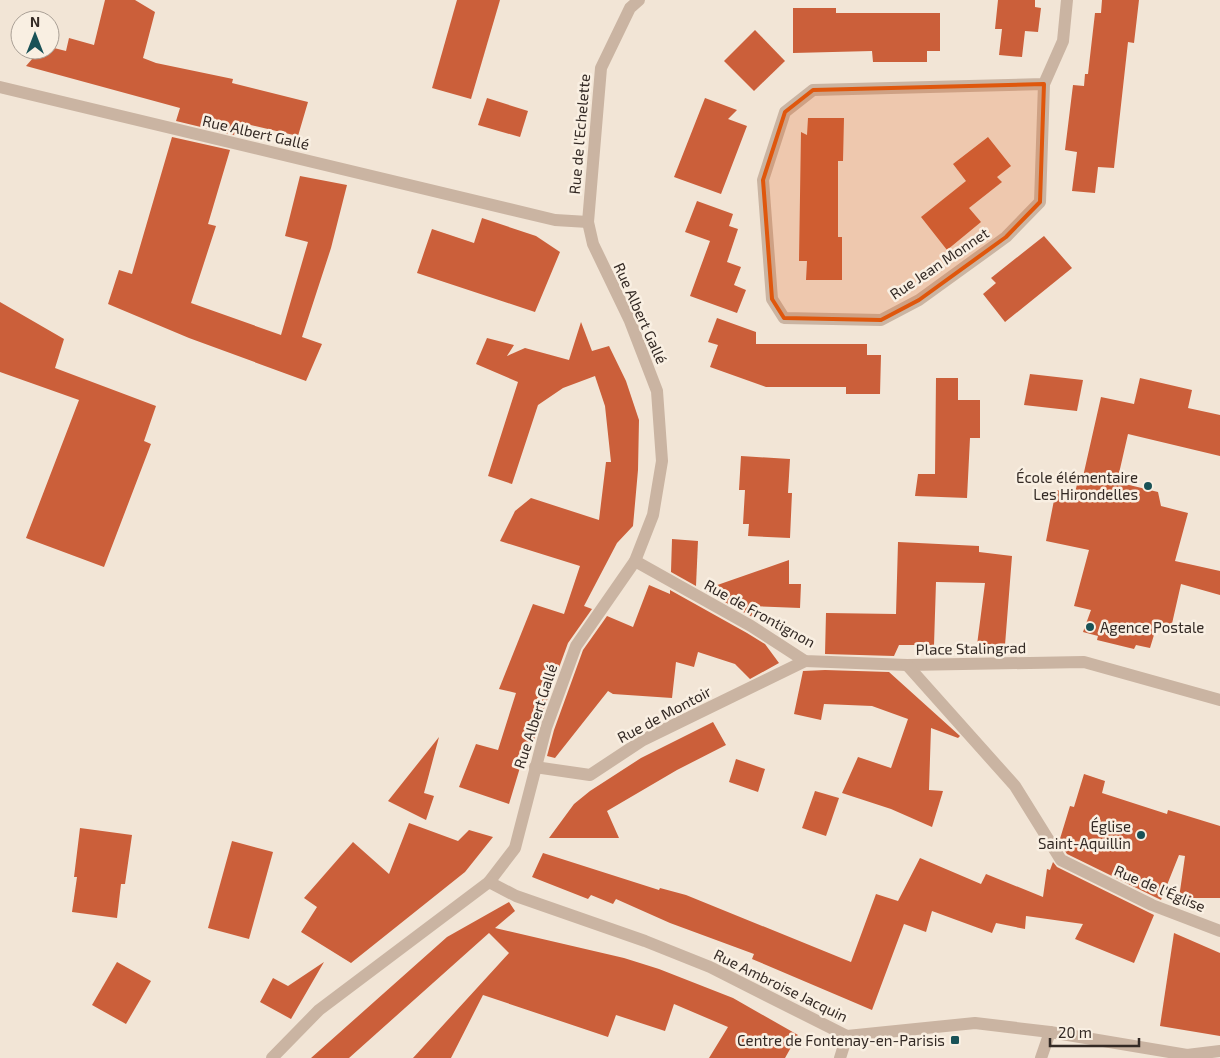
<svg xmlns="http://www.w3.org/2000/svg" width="1220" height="1058" font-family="'Exo 2',sans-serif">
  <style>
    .building { fill: #cb5f3a }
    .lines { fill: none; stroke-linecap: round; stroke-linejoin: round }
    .service { stroke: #cab4a2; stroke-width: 12 }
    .minor { stroke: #cab4a2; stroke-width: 12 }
    .tertiary { stroke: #cab4a2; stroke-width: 12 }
    .marked { fill: #df570d; fill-opacity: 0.2; stroke: #df570d; stroke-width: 4; stroke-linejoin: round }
    .poi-dot { fill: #195257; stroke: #f9efe2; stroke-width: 2 }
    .labels { text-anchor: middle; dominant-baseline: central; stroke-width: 5; stroke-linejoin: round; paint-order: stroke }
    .street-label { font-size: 15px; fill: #342a25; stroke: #f9efe2 }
    .poi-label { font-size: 15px; fill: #342a25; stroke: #f9efe2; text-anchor: end }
  </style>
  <rect width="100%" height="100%" fill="#f2e5d6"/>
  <!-- building -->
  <g class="building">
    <polygon points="105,0 135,0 155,12 143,58 156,63 233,79 232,83 308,102 298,136 238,122 234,135 176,121 180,108 26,66 40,50 50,50 50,47 66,51 69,38 94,45"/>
    <polygon points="457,0 500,0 471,99 432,88"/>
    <polygon points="998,0 1035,0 1035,7 1041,8 1038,32 1025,31 1022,57 999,55 1002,29 995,29"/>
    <polygon points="1102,0 1139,0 1134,43 1128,42 1114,168 1098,167 1095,193 1072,191 1077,152 1065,150 1073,85 1084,86 1085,74 1088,74 1095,13 1101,13"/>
    <polygon points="793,8 836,8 836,13 940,13 940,51 927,51 927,62 873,62 872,51 793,53"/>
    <polygon points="755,30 785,61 754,91 724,61"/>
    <polygon points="487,98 528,111 520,137 478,125"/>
    <polygon points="705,98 737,110 728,119 747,126 721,194 674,177"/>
    <polygon points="808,118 844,118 843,161 838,161 838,237 842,237 842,280 806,280 807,261 799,261 801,132 807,135"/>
    <polygon points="172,137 230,150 208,224 216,226 191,303 281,335 308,242 285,236 300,176 347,185 331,248 302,337 322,344 306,381 189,338 108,304 119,270 132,274"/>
    <polygon points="988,137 1011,166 997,177 1002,182 969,208 981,222 947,250 921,217 966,181 953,164"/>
    <polygon points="697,201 733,214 729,226 738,229 727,262 741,267 734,285 746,290 737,313 690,296 710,241 685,232"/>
    <polygon points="482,218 536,236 560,252 535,312 417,273 432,229 474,243"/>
    <polygon points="1044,236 1072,268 1005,322 983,294 996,283 991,278"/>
    <polygon points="0,302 64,339 55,368 156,406 144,441 151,444 104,567 26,538 79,400 0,372"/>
    <polygon points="717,318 756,332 756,344 867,344 867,355 881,355 880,394 846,394 846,387 766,387 710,367 718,345 708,342"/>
    <polygon points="581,322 592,351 609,346 626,381 639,420 638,470 633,526 617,543 584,606 592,609 568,643 538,725 531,752 525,751 509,804 459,787 476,744 498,750 516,693 499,689 533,604 564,614 580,566 500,541 515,511 531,498 599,520 606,462 611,462 605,406 595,376 563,388 538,405 512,484 488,476 518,382 476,364 487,338 514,345 507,356 525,348 569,360"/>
    <polygon points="1030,374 1083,380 1077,411 1024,405"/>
    <polygon points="936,378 958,378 958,400 980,400 980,438 970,438 967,498 915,496 918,474 935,474"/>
    <polygon points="1140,378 1192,390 1188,408 1220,415 1220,456 1128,434 1117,482 1158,492 1161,506 1188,513 1175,561 1220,571 1220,595 1181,584 1171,628 1157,625 1150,648 1136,645 1134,649 1097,640 1098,636 1083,632 1091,610 1074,606 1089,550 1046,541 1056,490 1075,493 1078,480 1082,481 1101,397 1134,404"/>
    <polygon points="741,456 790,459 788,493 792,493 790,538 748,536 749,524 743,524 745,490 739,490"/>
    <polygon points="672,539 698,541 696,586 671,572"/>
    <polygon points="898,542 979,546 979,552 1012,556 1005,645 977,645 985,583 936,582 934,645 899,645 894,656 825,654 826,613 896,614"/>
    <polygon points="789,560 789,584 801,584 800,608 749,606 754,618 703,590"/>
    <polygon points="649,585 670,594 670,590 747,633 765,644 779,663 750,679 735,664 698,652 694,667 676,662 672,698 613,694 608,691 555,758 547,756 554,730 583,650 607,616 633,627"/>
    <polygon points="825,670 889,672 960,736 958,738 931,728 929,790 943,791 932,827 891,809 842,793 858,757 891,768 908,719 872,706 824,704 821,720 794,714 803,671"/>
    <polygon points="713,722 726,745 677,770 607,811 619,838 549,838 574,804 590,791 641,758"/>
    <polygon points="439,737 424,793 434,796 426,820 388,801"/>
    <polygon points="736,759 765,769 758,792 729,782"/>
    <polygon points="1084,774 1105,781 1102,793 1167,814 1168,810 1220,826 1220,898 1179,898 1185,856 1179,855 1161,900 1067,854 1059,842 1070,806 1074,807"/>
    <polygon points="815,791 839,798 826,836 802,828"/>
    <polygon points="409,823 458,841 469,830 493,837 465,872 351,963 301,932 317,907 304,898 353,842 389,874"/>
    <polygon points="80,828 132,835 125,884 121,884 117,918 72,912 77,877 74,877"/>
    <polygon points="232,841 273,852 249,939 208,928"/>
    <polygon points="543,853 659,890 660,888 686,895 851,962 876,894 898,901 920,858 981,884 986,874 1043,897 1047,869 1050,870 1053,862 1057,867 1154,915 1134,963 1075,939 1083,924 1026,916 1025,929 996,923 992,933 932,911 926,932 904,924 872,1010 752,959 754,954 670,923 616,899 613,904 591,895 588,899 532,877"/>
    <polygon points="509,902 515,911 495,928 624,958 659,969 733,998 798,1035 785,1058 709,1058 728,1027 674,1004 665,1031 616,1015 608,1037 483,995 451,1058 413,1058 509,953 489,933 349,1058 311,1058 447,937"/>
    <polygon points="1174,933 1220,953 1220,1036 1160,1026"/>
    <polygon points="117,962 151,981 126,1024 92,1005"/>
    <polygon points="324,962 291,1019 260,1002 273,978 288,986"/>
  </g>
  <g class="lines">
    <!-- service -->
    <polyline class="service" points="1041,1058 1050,1032"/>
    <!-- minor -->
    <g class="minor">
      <polyline points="1044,84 813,90 785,112 763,180 772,299 784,318 881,320 919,300 1006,237 1040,202 1044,84 1063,41 1067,0"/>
      <polyline points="0,87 555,220 588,222"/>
      <polyline points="635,561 751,626 805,661 907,665 1084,662 1220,700"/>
      <polyline points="907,665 1015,786 1061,860 1152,905 1220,931"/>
      <polyline points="535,767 590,775 643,740 805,661"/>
      <polyline points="489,882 515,848 546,728 576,646 635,561 653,515 662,461 657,391 630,321 593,244 588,222 601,68 630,8 639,0"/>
      <polyline points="840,1058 847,1036"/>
    </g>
    <!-- tertiary -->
    <polyline class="tertiary" points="272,1058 319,1010 489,882 516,896 645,941 710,967 847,1036 975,1023 1050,1032 1187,1055 1220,1051"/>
  </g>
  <!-- marked area -->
  <path class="marked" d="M1044 84 1040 202 1006 237 919 300 881 320 784 318 772 299 763 180 785 112 813 90Z"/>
  <!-- markers -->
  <g class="poi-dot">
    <circle cx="1148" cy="486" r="5"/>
    <circle cx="1090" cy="627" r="5"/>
    <circle cx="1141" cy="835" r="5"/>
    <rect x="950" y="1035" width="10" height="10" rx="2.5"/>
  </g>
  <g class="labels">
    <!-- street labels -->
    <g class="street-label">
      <text transform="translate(256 132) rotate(13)">Rue Albert Gallé</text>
      <text transform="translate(579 134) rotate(-85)">Rue de l'Echelette</text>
      <text transform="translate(939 263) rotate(-34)">Rue Jean Monnet</text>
      <text transform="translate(641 313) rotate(66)">Rue Albert Gallé</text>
      <text transform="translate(760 613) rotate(29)">Rue de Frontignon</text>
      <text transform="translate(971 648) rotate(-1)">Place Stalingrad</text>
      <text transform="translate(664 714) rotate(-28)">Rue de Montoir</text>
      <text transform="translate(535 716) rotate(-72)">Rue Albert Gallé</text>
      <text transform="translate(1160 888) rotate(23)">Rue de l'Église</text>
      <text transform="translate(781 985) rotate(26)">Rue Ambroise Jacquin</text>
    </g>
    <!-- poi labels -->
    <g class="poi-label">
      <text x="1138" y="477">École élémentaire<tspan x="1138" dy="17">Les Hirondelles</tspan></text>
      <text x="1100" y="627" text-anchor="start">Agence Postale</text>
      <text x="1131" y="826">Église<tspan x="1131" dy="17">Saint-Aquillin</tspan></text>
      <text x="945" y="1040">Centre de Fontenay-en-Parisis</text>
    </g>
  </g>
  <!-- north arrow -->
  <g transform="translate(35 35)"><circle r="24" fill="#f9efe2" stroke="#aaa096"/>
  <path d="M0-4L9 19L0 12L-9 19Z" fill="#195257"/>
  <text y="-8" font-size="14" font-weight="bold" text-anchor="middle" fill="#342a25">N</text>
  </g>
  <!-- scale -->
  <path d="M1050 1038v8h89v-8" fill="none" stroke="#342a25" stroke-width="2.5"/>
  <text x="1058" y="1038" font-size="15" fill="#342a25" stroke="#f9efe2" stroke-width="4" paint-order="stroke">20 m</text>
</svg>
